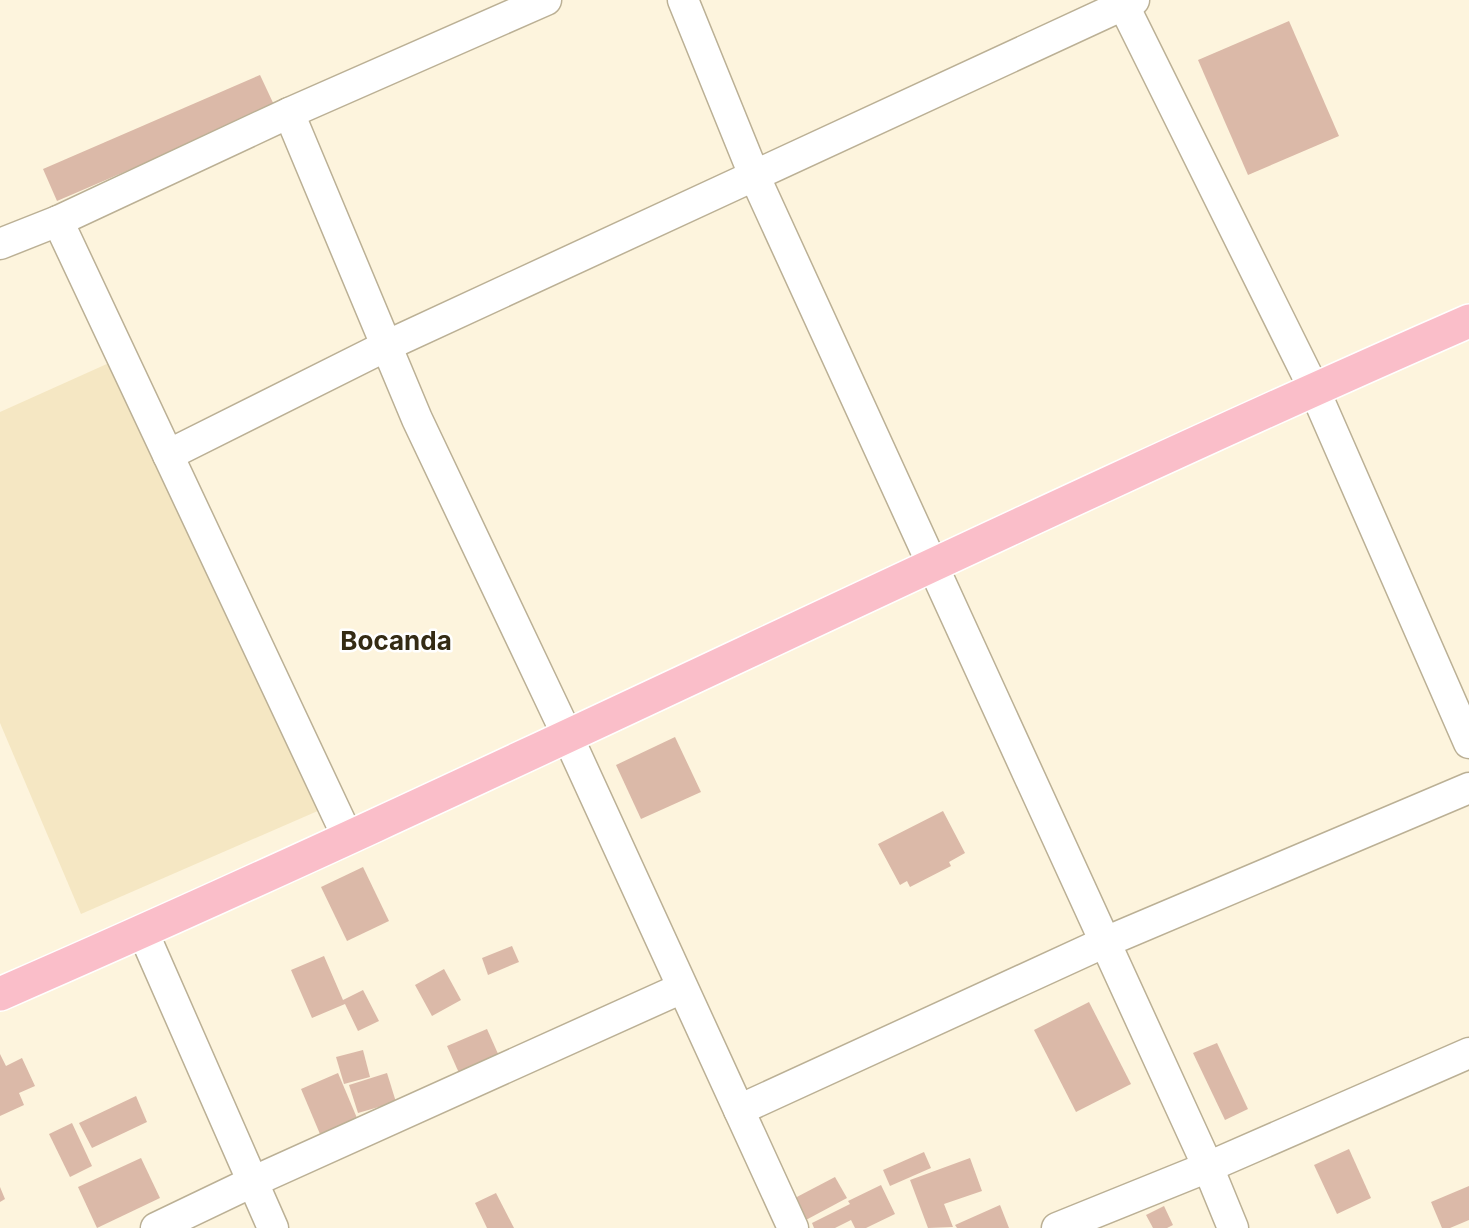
<svg xmlns="http://www.w3.org/2000/svg" width="1469" height="1228" font-family="Inter,sans-serif">
  <style>
    .built { fill: #f5e7c3 }
    .building { fill: #dbb9a8 }
    .lines { fill: none; stroke-linecap: round; stroke-linejoin: round }
    .street-casing { stroke: #bbb095; stroke-width: 33 }
    .primary-casing { stroke: #fff; stroke-width: 36 }
    .street { stroke: #fff; stroke-width: 30 }
    .primary { stroke: #fabec9; stroke-width: 33 }
    .labels { text-anchor: middle; dominant-baseline: central; stroke-width: 5; stroke-linejoin: round; paint-order: stroke }
    .district-label { font-size: 26px; font-weight: bold; fill: #342b14; stroke: #fff }
  </style>
  <rect width="100%" height="100%" fill="#fdf4dd"/>
  <!-- built -->
  <polygon class="built" points="109,363 320,810 81,914 0,723 0,412"/>
  <!-- building -->
  <g class="building">
    <polygon points="1289,21 1339,136 1248,175 1198,60"/>
    <polygon points="260,75 275,107 57,201 43,169"/>
    <polygon points="675,737 701,792 641,819 616,765"/>
    <polygon points="943,811 965,853 949,862 951,866 910,887 907,881 900,885 878,844"/>
    <polygon points="363,867 389,921 347,941 321,887"/>
    <polygon points="512,946 519,962 488,975 482,958"/>
    <polygon points="324,956 343,1000 363,990 379,1021 358,1031 345,1004 312,1018 291,970"/>
    <polygon points="444,969 461,1000 432,1016 415,985"/>
    <polygon points="1089,1002 1131,1084 1076,1112 1034,1030"/>
    <polygon points="487,1029 499,1056 459,1073 447,1046"/>
    <polygon points="1217,1043 1248,1109 1225,1120 1193,1053"/>
    <polygon points="363,1050 370,1077 344,1084 336,1057"/>
    <polygon points="0,1054 6,1066 22,1058 35,1086 19,1093 24,1105 0,1116"/>
    <polygon points="338,1073 357,1118 320,1134 301,1089"/>
    <polygon points="387,1073 396,1102 358,1113 349,1085"/>
    <polygon points="136,1096 147,1122 92,1148 79,1123"/>
    <polygon points="72,1123 92,1166 70,1177 49,1134"/>
    <polygon points="1349,1149 1371,1198 1337,1214 1314,1165"/>
    <polygon points="924,1152 931,1168 890,1186 883,1170"/>
    <polygon points="141,1158 160,1198 97,1228 78,1187"/>
    <polygon points="970,1158 982,1191 944,1204 953,1227 928,1228 910,1180"/>
    <polygon points="835,1177 847,1198 804,1221 793,1199"/>
    <polygon points="881,1185 895,1214 866,1228 855,1228 851,1220 835,1228 814,1228 812,1223 850,1204 848,1201"/>
    <polygon points="1469,1186 1469,1220 1450,1228 1442,1228 1431,1202"/>
    <polygon points="0,1187 5,1199 0,1202"/>
    <polygon points="496,1193 514,1228 487,1228 475,1203"/>
    <polygon points="1000,1205 1009,1228 957,1228 955,1225"/>
    <polygon points="1164,1206 1173,1225 1167,1228 1153,1228 1146,1215"/>
  </g>
  <g class="lines">
    <defs>
      <g id="street">
        <polyline points="683,0 754,175 1208,1167 1233,1228"/>
        <polyline points="1121,0 1314,389 1469,743"/>
        <polyline points="289,113 417,419 568,737 793,1228"/>
        <polyline points="58,221 348,838"/>
        <polyline points="0,244 58,221 289,113 546,0"/>
        <polyline points="168,455 386,346 1134,0"/>
        <polyline points="143,932 273,1228"/>
        <polyline points="739,1110 1103,943 1469,788"/>
        <polyline points="156,1228 252,1182 682,988"/>
        <polyline points="1057,1228 1208,1167 1469,1053"/>
      </g>
      <path id="primary" d="M0 994C494 779 975 537 1469 321"/>
    </defs>
    <!-- street casing -->
    <use href="#street" class="street-casing"/>
    <!-- primary casing -->
    <use href="#primary" class="primary-casing"/>
    <!-- street -->
    <use href="#street" class="street"/>
    <!-- primary -->
    <use href="#primary" class="primary"/>
  </g>
  <g class="labels">
    <!-- district labels -->
    <g class="district-label">
      <text x="396" y="640">Bocanda</text>
    </g>
  </g>
</svg>
